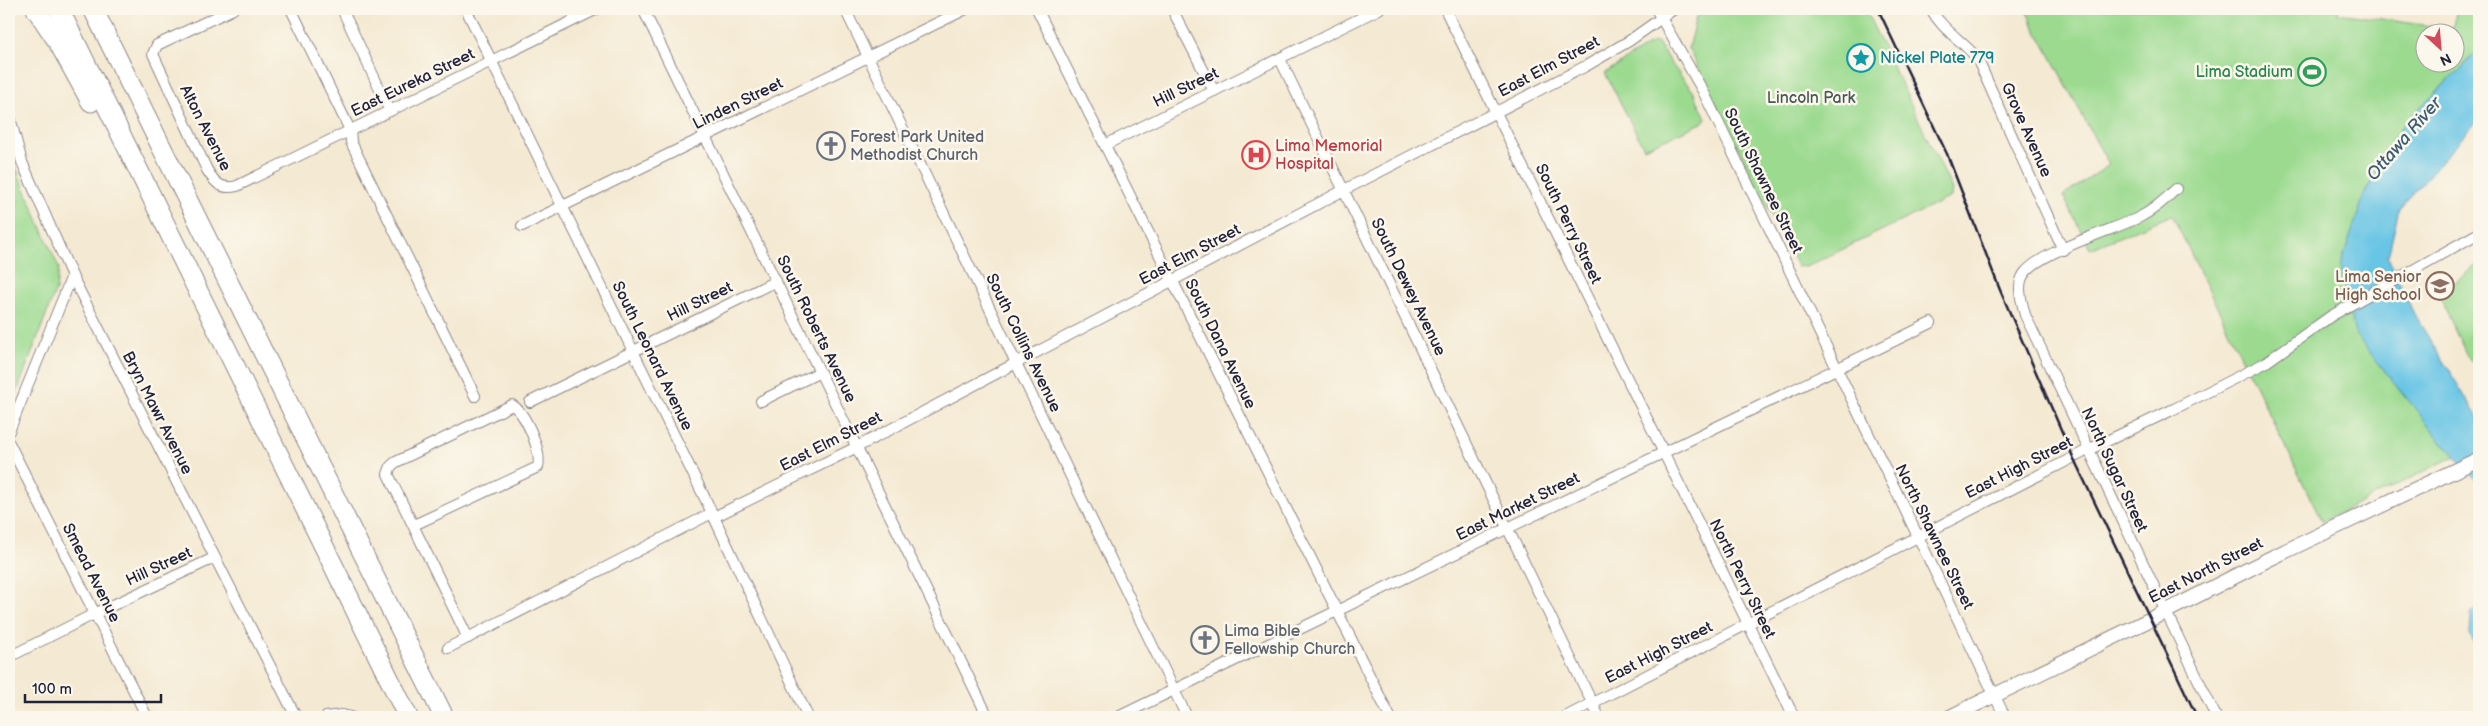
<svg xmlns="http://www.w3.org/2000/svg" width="2488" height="726" font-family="'Balsamiq Sans',sans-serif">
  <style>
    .green { fill: #9bda8f; stroke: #5e7e65; fill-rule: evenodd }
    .water { fill: #67c5e5; stroke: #447490 }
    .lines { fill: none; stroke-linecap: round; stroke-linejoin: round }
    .street-casing { stroke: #8b8686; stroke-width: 12 }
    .secondary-casing { stroke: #8b8686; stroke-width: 16 }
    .highway-casing { stroke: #8b8686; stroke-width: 21 }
    .street { stroke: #fff; stroke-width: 10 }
    .secondary { stroke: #fff; stroke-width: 14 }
    .highway { stroke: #fff; stroke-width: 19 }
    .rail { stroke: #22223b; stroke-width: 2.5 }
    .labels { text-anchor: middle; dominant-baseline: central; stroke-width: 5; stroke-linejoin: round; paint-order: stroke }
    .culture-label { font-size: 16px; fill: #0d838f; stroke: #fbf7ec; text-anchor: start }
    .street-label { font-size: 16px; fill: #22223b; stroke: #fbf7ec }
    .leisure-label { font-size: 16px; fill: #27864d; stroke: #fbf7ec; text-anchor: end }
    .park-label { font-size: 16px; fill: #465954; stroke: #fbf7ec }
    .worship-label { font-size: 16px; fill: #5b616d; stroke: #fbf7ec; text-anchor: start }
    .health-label { font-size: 16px; fill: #be3a42; stroke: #fbf7ec; text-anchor: start }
    .education-label { font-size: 16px; fill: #785e54; stroke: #fbf7ec; text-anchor: end }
    .water-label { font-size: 18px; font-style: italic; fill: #3a5b76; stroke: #fbf7ec }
  </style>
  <rect width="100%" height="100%" fill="#fbf7ec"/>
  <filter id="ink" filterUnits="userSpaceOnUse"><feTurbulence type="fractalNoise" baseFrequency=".02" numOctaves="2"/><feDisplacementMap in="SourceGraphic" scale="10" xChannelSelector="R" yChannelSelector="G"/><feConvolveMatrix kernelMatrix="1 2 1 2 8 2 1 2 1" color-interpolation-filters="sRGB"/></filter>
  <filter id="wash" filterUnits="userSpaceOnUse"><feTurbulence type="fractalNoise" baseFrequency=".0096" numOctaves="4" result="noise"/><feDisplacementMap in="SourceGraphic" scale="20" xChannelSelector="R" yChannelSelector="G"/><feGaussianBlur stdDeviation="1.12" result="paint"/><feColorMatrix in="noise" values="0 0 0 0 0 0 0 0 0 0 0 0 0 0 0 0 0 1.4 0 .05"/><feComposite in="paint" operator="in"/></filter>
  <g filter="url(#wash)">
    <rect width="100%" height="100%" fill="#f4e9d2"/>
    <!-- green -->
    <g class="green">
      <polygon points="1711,9 1865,9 1952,189 1951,197 1806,267 1797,266 1688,48 1696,17"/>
      <path d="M2025 9H2339L2338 13 2452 29 2457 9H2479V51L2402 125 2365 193 2442 442 2455 456 2322 522 2172 215 2090 249 2063 196 2109 165ZM2426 32H2456V62H2426Z"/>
      <polygon points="1653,42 1658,42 1669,61 1693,91 1706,118 1702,123 1644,148 1605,73"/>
      <polygon points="9,141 16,168 59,268 56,289 9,413"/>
      <polygon points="2479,263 2479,369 2467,356 2439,295"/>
    </g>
    <!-- water -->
    <g class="water">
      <polygon points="2479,51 2479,119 2399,209 2388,257 2414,314 2479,419 2479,483 2442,442 2355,334 2340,267 2365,193 2402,125"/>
      <polygon points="2479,607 2479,656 2470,634 2471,613"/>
    </g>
  </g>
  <g filter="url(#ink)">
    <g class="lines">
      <defs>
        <g id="street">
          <path d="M233 9 157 45 153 54 207 170C215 183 221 190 237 186L597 9"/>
          <polyline points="291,9 350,130 351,142 475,396"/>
          <polyline points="342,9 390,111"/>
          <polyline points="466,9 714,517 808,717"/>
          <polyline points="643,9 988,717"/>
          <polyline points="845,9 1187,717"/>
          <polyline points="1037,9 1390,717"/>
          <polyline points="1172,9 1214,91"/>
          <polyline points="1445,9 1794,717"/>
          <polyline points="1656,9 1703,91 2005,717"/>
          <path d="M1931 9C1942 30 1962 40 1977 58L2063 250"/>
          <polyline points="1280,59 1599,717"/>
          <polyline points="9,114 22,162 72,276 296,717"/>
          <polyline points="1105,145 1379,9"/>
          <path d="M2176 189C2165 200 2154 210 2140 217 2113 230 2039 252 2024 274 2016 286 2022 302 2025 315L2216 717"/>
          <polyline points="522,226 966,9"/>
          <polyline points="761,401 820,372"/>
          <polyline points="530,402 776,281"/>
          <polyline points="9,431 72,276"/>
          <polyline points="9,443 147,717"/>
          <polyline points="714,517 857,447 1344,190 1586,66 1629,41 1674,9"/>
          <path d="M414 525 538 467C542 452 526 413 512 405L396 462 391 466 388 474 468 638"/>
          <polyline points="448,648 712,513"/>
          <polyline points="9,657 96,613 214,558"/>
          <polyline points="326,717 341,715 351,717"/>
          <polyline points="1118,717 1931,323"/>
          <polyline points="1565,717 2088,450 2174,409 2265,363 2331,316 2479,233"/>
        </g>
        <polyline id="secondary" points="1950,717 2151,619 2269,559 2479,459"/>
        <g id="highway">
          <polyline points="36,9 58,42 91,102"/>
          <polyline points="59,9 408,717"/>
          <polyline points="93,9 444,717"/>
        </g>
      </defs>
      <!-- street casing -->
      <use href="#street" class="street-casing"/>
      <!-- secondary casing -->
      <use href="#secondary" class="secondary-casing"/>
      <!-- highway casing -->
      <use href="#highway" class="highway-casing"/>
      <!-- street -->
      <use href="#street" class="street"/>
      <!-- secondary -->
      <use href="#secondary" class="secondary"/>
      <!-- highway -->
      <use href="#highway" class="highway"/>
      <!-- rail -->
      <polyline class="rail" points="1878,9 1947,154 2000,290 2073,457 2197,717"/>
    </g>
  </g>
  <!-- icons -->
  <defs>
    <symbol id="sight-ring" viewBox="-11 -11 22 22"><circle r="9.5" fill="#fbf7ec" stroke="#0f9aa8" stroke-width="1.5"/><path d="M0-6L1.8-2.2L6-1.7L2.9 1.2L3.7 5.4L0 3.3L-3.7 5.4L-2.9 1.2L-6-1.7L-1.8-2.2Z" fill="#0f9aa8"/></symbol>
    <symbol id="stadium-ring" viewBox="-11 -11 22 22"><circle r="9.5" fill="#fbf7ec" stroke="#2e9e5b" stroke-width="1.5"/><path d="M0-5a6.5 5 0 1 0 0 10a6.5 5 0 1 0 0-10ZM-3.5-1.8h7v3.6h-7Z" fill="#2e9e5b"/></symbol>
    <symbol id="church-ring" viewBox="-11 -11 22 22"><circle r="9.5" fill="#fbf7ec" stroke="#6b7280" stroke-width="1.5"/><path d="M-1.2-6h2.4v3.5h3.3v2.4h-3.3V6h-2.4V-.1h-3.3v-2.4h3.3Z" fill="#6b7280"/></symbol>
    <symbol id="hospital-ring" viewBox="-11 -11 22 22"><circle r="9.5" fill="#fbf7ec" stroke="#e0444e" stroke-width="1.5"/><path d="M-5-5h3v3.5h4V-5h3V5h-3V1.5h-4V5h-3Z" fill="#e0444e"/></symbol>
    <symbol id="school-ring" viewBox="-11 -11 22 22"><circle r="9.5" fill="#fbf7ec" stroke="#8d6e63" stroke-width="1.5"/><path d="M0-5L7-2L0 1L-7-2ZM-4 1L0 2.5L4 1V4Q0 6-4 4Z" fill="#8d6e63"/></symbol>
  </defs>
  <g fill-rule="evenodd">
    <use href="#sight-ring" x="1845" y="42" width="32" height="32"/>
    <use href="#stadium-ring" x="2296" y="56" width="32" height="32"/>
    <use href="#church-ring" x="815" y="130" width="32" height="32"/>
    <use href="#hospital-ring" x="1240" y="139" width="32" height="32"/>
    <use href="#school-ring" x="2424" y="270" width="32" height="32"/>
    <use href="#church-ring" x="1189" y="624" width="32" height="32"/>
  </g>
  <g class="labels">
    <!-- culture labels -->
    <g class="culture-label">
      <text x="1880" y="58">Nickel Plate 779</text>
    </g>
    <!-- street labels -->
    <g class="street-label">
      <text transform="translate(1549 67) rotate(-28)">East Elm Street</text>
      <text transform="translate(413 83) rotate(-26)">East Eureka Street</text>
      <text transform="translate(1186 88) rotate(-26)">Hill Street</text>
      <text transform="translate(738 104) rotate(-26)">Linden Street</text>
      <text transform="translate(205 128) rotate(63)">Alton Avenue</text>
      <text transform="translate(2026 130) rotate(66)">Grove Avenue</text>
      <text transform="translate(1763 181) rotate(64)">South Shawnee Street</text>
      <text transform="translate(1568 224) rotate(64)">South Perry Street</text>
      <text transform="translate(1190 255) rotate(-28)">East Elm Street</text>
      <text transform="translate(1408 287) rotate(64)">South Dewey Avenue</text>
      <text transform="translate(700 302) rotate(-26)">Hill Street</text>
      <text transform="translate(816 329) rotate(64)">South Roberts Avenue</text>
      <text transform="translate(1023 343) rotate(64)">South Collins Avenue</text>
      <text transform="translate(1220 344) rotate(64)">South Dana Avenue</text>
      <text transform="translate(652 356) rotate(64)">South Leonard Avenue</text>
      <text transform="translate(157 413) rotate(63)">Bryn Mawr Avenue</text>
      <text transform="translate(831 442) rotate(-27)">East Elm Street</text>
      <text transform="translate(2019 468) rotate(-27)">East High Street</text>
      <text transform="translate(2114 470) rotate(65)">North Sugar Street</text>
      <text transform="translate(1518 507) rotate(-26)">East Market Street</text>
      <text transform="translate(1934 537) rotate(64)">North Shawnee Street</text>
      <text transform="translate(159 567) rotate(-25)">Hill Street</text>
      <text transform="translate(2206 571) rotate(-27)">East North Street</text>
      <text transform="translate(91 573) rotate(63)">Smead Avenue</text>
      <text transform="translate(1742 579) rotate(64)">North Perry Street</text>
      <text transform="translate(1659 653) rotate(-27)">East High Street</text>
    </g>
    <!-- leisure labels -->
    <g class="leisure-label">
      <text x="2293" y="72">Lima Stadium</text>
    </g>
    <!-- park labels -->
    <g class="park-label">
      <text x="1811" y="98">Lincoln Park</text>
    </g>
    <!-- worship labels -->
    <g class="worship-label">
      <text x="850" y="137">Forest Park United<tspan x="850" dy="18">Methodist Church</tspan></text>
      <text x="1224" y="631">Lima Bible<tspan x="1224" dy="18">Fellowship Church</tspan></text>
    </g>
    <!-- health labels -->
    <g class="health-label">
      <text x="1275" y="146">Lima Memorial<tspan x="1275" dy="18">Hospital</tspan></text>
    </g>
    <!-- education labels -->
    <g class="education-label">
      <text x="2421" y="277">Lima Senior<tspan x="2421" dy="18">High School</tspan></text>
    </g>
    <!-- water labels -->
    <g class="water-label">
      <text transform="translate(2404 139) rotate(-49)">Ottawa River</text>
    </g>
  </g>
  <!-- margin -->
  <rect width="2488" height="726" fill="none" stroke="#fbf7ec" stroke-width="30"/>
  <!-- north arrow -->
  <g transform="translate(2440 48) rotate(154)"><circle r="24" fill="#fbf7ec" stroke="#a4a2a5"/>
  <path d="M0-4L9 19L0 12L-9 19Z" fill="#d1495b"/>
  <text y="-8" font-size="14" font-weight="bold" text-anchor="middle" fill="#22223b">N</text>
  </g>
  <!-- scale -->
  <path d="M25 694v8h136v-8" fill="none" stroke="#22223b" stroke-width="2.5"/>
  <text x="32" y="694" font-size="15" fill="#22223b" stroke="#fbf7ec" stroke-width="4" paint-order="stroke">100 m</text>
</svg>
